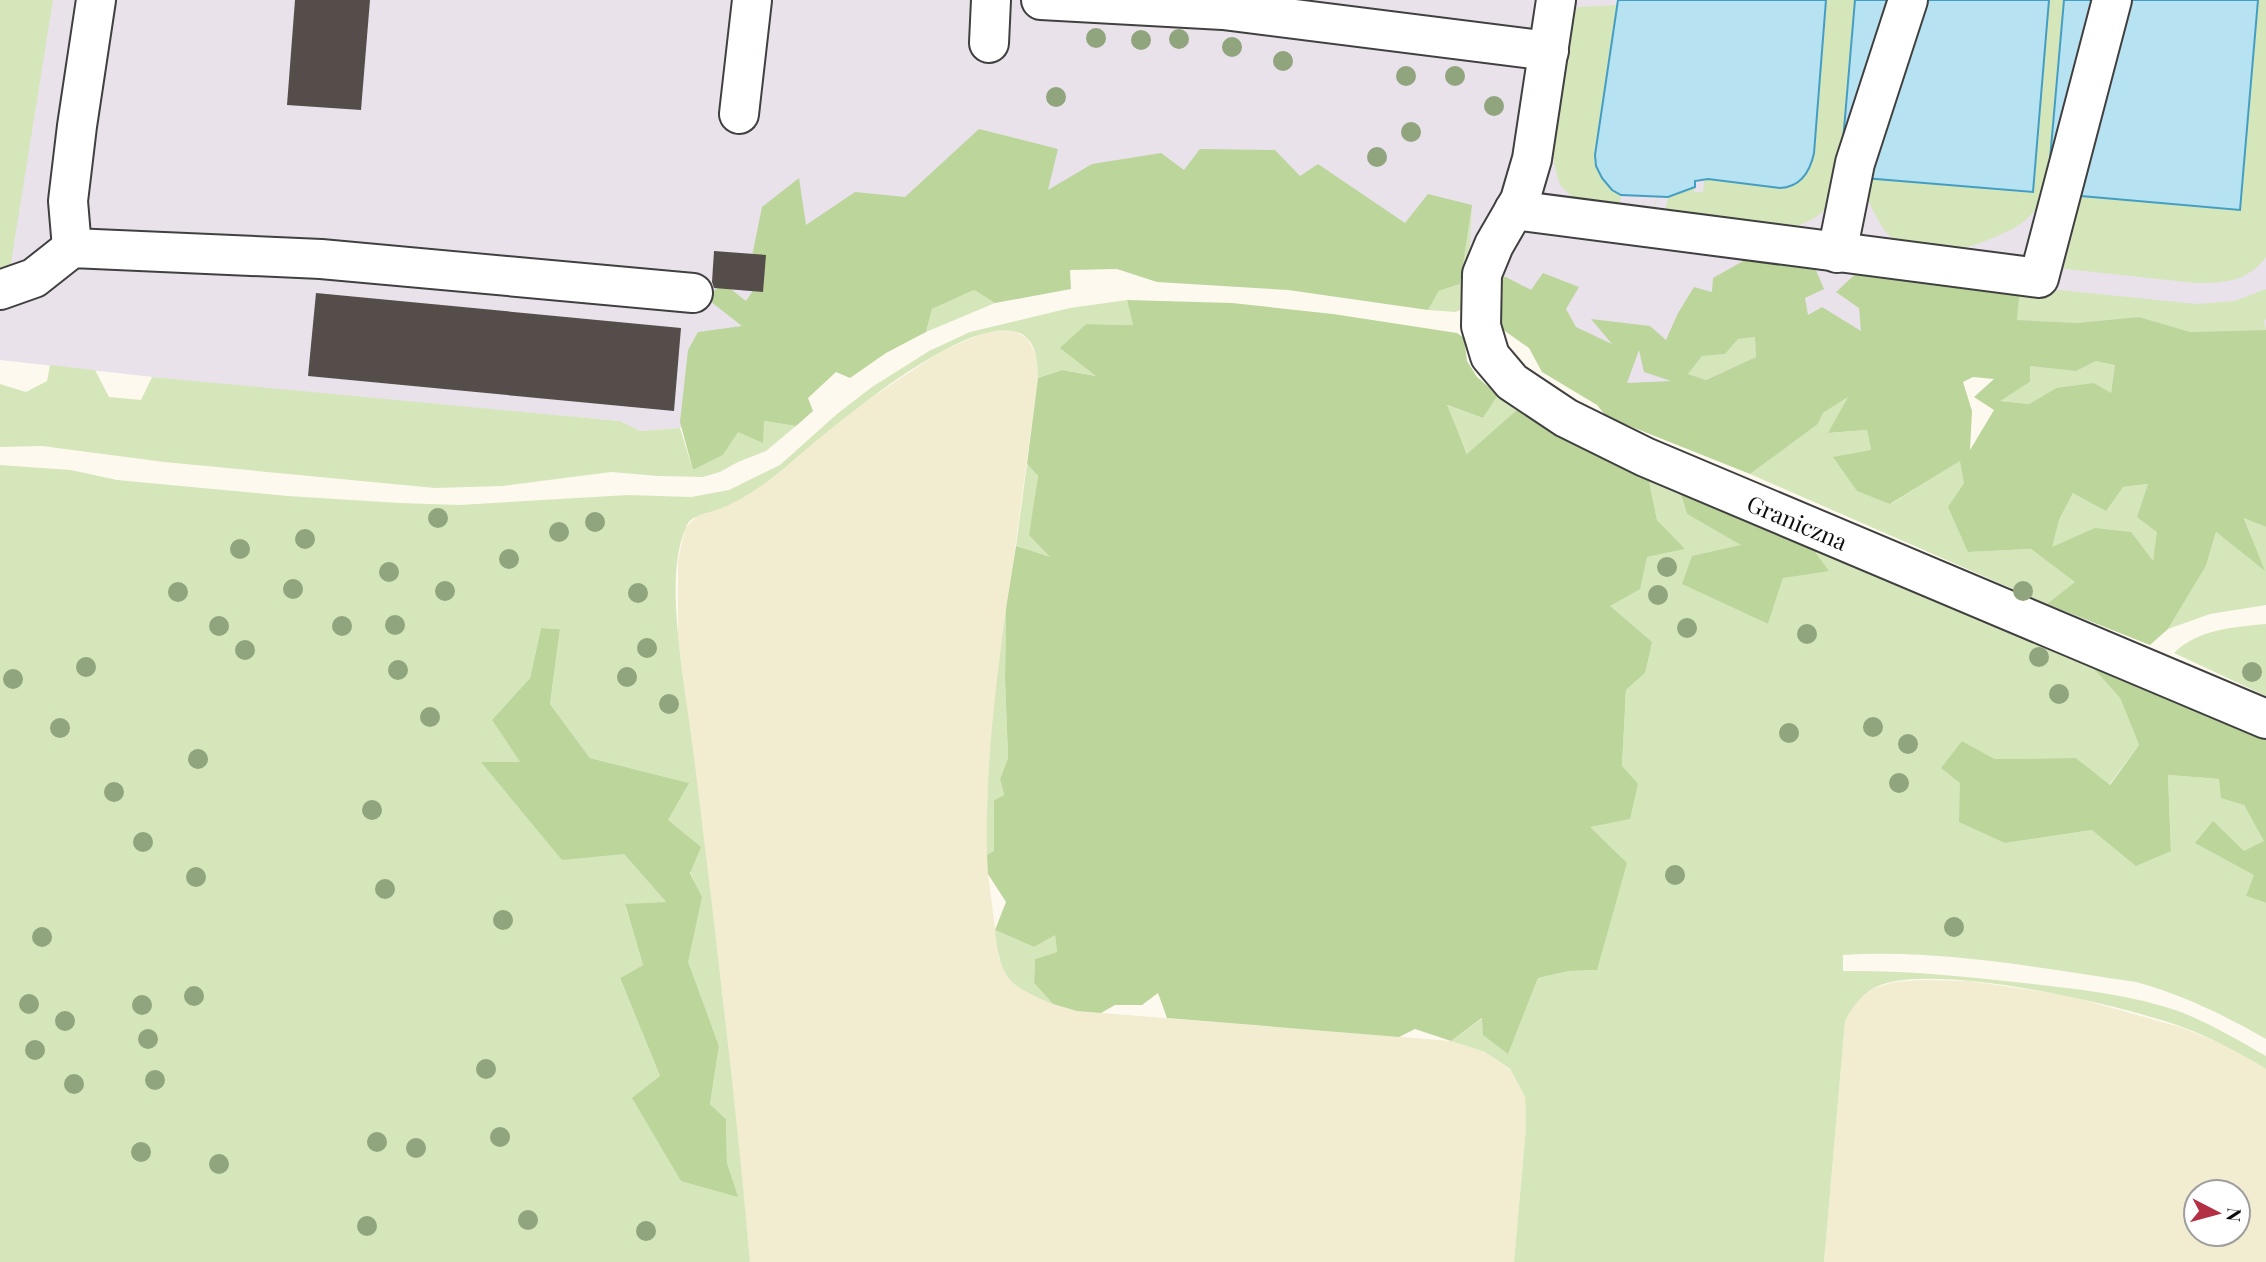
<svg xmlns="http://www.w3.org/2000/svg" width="2266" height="1262" font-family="'Playfair Display',serif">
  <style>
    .industrial { fill: #e9e2eb }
    .farmland { fill: #f2ecd0; fill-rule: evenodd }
    .green { fill: #d6e6bb; fill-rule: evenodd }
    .forest { fill: #bbd59b; fill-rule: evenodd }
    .water { fill: #b7e2f1; stroke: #439ec3; stroke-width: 2 }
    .building { fill: #554d4a }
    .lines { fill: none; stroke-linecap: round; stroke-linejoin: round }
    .minor-casing { stroke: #404040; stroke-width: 42 }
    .minor { stroke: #fff; stroke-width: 38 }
    .tree { fill: #90a57e }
    .labels { text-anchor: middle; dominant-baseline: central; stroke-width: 7; stroke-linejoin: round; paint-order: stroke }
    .street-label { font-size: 23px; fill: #0d0d0d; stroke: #fff }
  </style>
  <rect width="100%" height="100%" fill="#fef9ef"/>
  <!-- industrial -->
  <polygon class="industrial" points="52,0 2266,0 2266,402 1801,350 1785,462 1560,351 1506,277 1105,227 680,428 639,431 620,421 243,387 0,360 0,304"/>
  <!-- farmland -->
  <g class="farmland">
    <polygon points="1010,329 1027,338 1037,356 1038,378 1000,660 987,803 988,874 999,959 1053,1004 1077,1011 1451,1041 1485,1052 1510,1070 1525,1097 1526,1127 1514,1262 750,1262 724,1005 678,635 678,561 685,528 697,516 716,510 756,489 856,408 940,352 986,332"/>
    <path d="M1920 980 1970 981 2070 996 2183 1028 2225 1045 2266 1069V1262H1824L1845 1021 1856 1002 1874 988 1895 982ZM2196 1192H2238V1234H2196Z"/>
  </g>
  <!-- green -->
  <g class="green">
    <polygon points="0,0 53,0 7,288 0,287"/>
    <path d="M1827 0H1856L1889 4 1832 199C1820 222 1794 228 1771 232L1606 211 1575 200 1560 185 1554 164V141L1567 18 1578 7 1618 5 1595 155C1597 172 1605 186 1621 195L1618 212 1627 213 1631 195 1628 213 1640 215 1645 196 1641 215 1652 216 1657 196 1654 216 1664 218 1668 197 1695 187 1694 192H1703L1704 181 1708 179 1780 188C1800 187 1810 172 1814 153Z"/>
    <path d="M2049 0H2064L2047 193C2042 200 2037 209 2031 215 2022 225 2007 232 1995 237 1955 255 1901 266 1877 218 1870 205 1863 192 1867 178L2033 192Z"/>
    <path d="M2258 0H2266V257C2248 282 2223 283 2195 283L2057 268 2075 195Z"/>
    <polygon points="1472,205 1467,302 1463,309 1455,312 1428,310 1439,291 1460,284"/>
    <polygon points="2020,286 2197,304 2235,301 2266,289 2266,319 2264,321 2266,330 2190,332 2139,317 2077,323 2017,320"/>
    <polygon points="974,290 995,303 926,332 932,309"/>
    <path d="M1127 300 1133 325 1086 324 1061 348 1097 376 1062 370 1038 378C1037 365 1038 350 1028 339 984 293 817 440 782 470 762 486 740 502 716 510 705 514 691 515 686 527 666 572 680 651 686 699 692 740 697 781 702 823 720 969 737 1115 750 1262H0V465L71 470 117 480 288 496 400 503 459 505 628 495 691 497 729 490 780 465 837 414 872 387 929 351 970 332 1070 308ZM541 628 560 629 550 704 590 758 688 783 668 820 701 897 687 962 719 1046 710 1104 726 1119 727 1163 737 1196 660 1076 620 978 643 965 625 905 667 903 624 854 482 762H520L492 720 530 678Z"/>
    <polygon points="1755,337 1756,357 1705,380 1688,374 1702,356 1725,354 1738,339"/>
    <polygon points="2096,361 2115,364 2111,393 2056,388 2029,404 1999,401 2030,382 2030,366 2076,371"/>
    <polygon points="50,365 95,370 109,397 141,400 152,377 620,421 640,431 680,428 693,470 723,455 738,431 764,421 796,426 766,451 738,462 720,472 703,477 658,476 611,472 503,486 435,488 164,462 42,446 0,447 0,384 26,392 47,381"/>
    <polygon points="1498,395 1518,409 1468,455 1446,405 1483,418"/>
    <polygon points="1849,396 1829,433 1867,430 1871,450 1891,504 1961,460 1965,483 1968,552 2031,549 2076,582 2047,604 1750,474 1818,424 1823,413"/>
    <polygon points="1027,464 1038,476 1030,535 1052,559 1016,546"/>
    <path d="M1648 476 1679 488 1687 514 1742 545 1683 584 1768 624 1783 578 1804 537 2084 658 2120 698 2139 745 2109 785 2076 758 1995 759 1962 741 1960 783 2005 843 2092 830 2171 850 2168 775 2219 779 2244 805 2265 841 2244 852 2255 875 2246 896 2266 903V1039C2224 1015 2183 995 2136 982 2040 968 1940 949 1843 955V971C1903 970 1963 976 2024 983 2076 989 2131 994 2181 1012 2211 1024 2238 1040 2266 1056V1069C2240 1053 2214 1039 2185 1028 2127 1006 1925 958 1872 989 1859 998 1852 1008 1845 1021L1824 1262H1514L1526 1127 1525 1097 1510 1069 1485 1052 1451 1041 1483 1018 1508 1053 1538 978 1569 971 1597 970 1589 826 1622 766 1626 690 1645 673 1610 606 1647 557 1684 549 1657 520Z"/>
    <polygon points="2148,484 2158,532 2153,562 2051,547 2059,520 2073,493"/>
    <polygon points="2244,517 2266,527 2266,605 2210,614 2168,629 2206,566 2216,532 2264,570"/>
    <path d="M1006 609 1005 678 1008 758 1000 779 1004 795 994 800V852L987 855C985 773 995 691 1006 609Z"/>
    <path d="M2266 624V696L2174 653C2198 629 2234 627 2266 624Z"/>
    <path d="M995 930 1034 947 1055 934 1057 952 1035 959 1034 983 1053 1004C1009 986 1000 979 995 930Z"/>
  </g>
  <!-- forest -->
  <g class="forest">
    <polygon points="979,129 1058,149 1048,190 1092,164 1161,153 1184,170 1200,149 1275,150 1300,176 1318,164 1405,223 1428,194 1472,205 1460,284 1439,291 1428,310 1288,290 1157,282 1117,269 1070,270 1071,289 995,303 974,290 932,309 926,332 886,353 850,378 836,372 808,398 813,411 796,426 764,421 763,443 738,432 723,455 693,470 680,422 688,350 698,332 742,326 706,298 723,283 746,301 758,283 750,266 762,207 799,178 806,225 855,192 905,197"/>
    <path d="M1752 256C1776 258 1790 268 1815 268L1824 289 1805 298 1808 315 1822 307 1861 331 1859 308 1836 292 1862 268 2020 286 2017 320 2077 323 2139 317 2190 332 2266 330V527L2244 518 2265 571 2216 532 2206 566 2168 629 2150 645 2047 604 2075 582 2031 549 1968 552 1948 507 1964 483 1960 461 1890 504 1857 491 1833 457 1871 450 1867 430 1828 433 1848 397 1823 413 1818 424 1750 474 1607 417 1597 405 1542 372 1529 348 1502 329 1497 276 1506 277 1531 290 1543 273 1579 287 1566 309 1576 327 1612 344 1591 319 1650 326 1666 340 1678 313 1694 287 1712 292 1713 278ZM1755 337 1756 357 1706 380 1688 374 1702 356 1725 354 1738 339ZM1639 350 1644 372 1671 381 1627 383ZM2096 361 2115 365 2111 393 2094 383 2056 388 2029 404 2000 401 2030 382V366L2076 371ZM1973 377 1994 379 1974 397 1994 410 1970 450 1972 411 1963 382ZM2148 484 2137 517 2157 532 2153 561 2131 532 2095 528 2052 547 2059 520 2073 493 2106 511 2123 487Z"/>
    <polygon points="1127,300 1232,303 1333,314 1457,333 1464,338 1467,361 1477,377 1498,395 1483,418 1447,405 1467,454 1518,409 1557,433 1648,476 1657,520 1685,549 1647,557 1640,589 1610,606 1652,642 1645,673 1626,690 1622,766 1638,784 1630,819 1590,827 1627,863 1597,970 1569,971 1538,978 1508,1054 1483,1035 1482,1018 1451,1041 1415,1029 1399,1037 1167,1018 1158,993 1142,1005 1115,1005 1101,1013 1077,1011 1053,1004 1034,983 1035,959 1057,952 1055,935 1034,947 995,930 1006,902 988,874 987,855 994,851 994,800 1004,795 1000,779 1008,758 1005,678 1006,609 1016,546 1050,557 1029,535 1038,476 1027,464 1038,378 1062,370 1096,376 1060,348 1086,324 1133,325"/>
    <polygon points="1679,488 1804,537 1829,571 1783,578 1768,624 1682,584 1692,556 1741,545 1687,514"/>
    <polygon points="541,628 560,629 550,704 590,758 689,783 668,820 701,847 690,873 702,897 688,962 719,1046 710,1104 726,1119 727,1163 738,1197 681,1181 632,1098 660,1076 620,978 643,965 625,904 666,902 624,854 562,860 481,762 520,762 492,720 530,678"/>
    <polygon points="2084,658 2266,737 2266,903 2246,896 2254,875 2195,843 2213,821 2244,851 2264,841 2244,805 2221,798 2219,779 2168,775 2171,851 2136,866 2092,830 2005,843 1959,822 1960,783 1941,768 1962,741 1995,759 2076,758 2110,785 2139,745 2120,698"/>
  </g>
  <!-- water -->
  <g class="water">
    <path d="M1618 0H1826L1814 153C1810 172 1800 187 1780 188L1708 179 1695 181V187L1668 197 1621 195 1612 190 1602 178 1596 166 1595 155Z"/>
    <polygon points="1855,0 2049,0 2033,192 1840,176"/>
    <polygon points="2064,0 2258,0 2240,210 2047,193"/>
  </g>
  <!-- building -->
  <g class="building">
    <polygon points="295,0 370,0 361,110 287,105"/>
    <polygon points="714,251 766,255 763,292 714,288 712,282"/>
    <polygon points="316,293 681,328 674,411 308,376"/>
  </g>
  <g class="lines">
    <defs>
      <g id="minor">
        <polyline points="1041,0 1223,10 1549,51"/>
        <path id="s1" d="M1556 0 1532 159 1520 200 1494 245 1482 274 1481 326 1490 356 1512 382 1566 418 1645 457 2266 719"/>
        <polyline points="989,43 991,0"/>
        <polyline points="739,114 752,0"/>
        <polyline points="1514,210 2039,278 2112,0"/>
        <polyline points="72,248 68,201 77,126 96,0"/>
        <polyline points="1837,253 1855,163 1908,0"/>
        <polyline points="0,290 34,278 72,248 321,259 693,293"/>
      </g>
    </defs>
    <!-- minor casing -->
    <use href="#minor" class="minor-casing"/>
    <!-- minor -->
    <use href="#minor" class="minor"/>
  </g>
  <!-- trees -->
  <g class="tree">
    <circle cx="1096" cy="38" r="10"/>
    <circle cx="1179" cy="39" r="10"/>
    <circle cx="1141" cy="40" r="10"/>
    <circle cx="1232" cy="47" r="10"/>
    <circle cx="1283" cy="61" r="10"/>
    <circle cx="1406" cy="76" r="10"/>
    <circle cx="1455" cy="76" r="10"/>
    <circle cx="1056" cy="97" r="10"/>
    <circle cx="1494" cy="106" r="10"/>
    <circle cx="1411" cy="132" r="10"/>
    <circle cx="1377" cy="157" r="10"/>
    <circle cx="438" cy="518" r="10"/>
    <circle cx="595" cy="522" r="10"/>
    <circle cx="559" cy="532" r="10"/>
    <circle cx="305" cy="539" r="10"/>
    <circle cx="240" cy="549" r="10"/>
    <circle cx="509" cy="559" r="10"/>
    <circle cx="1667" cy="567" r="10"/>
    <circle cx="389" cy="572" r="10"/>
    <circle cx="293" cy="589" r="10"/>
    <circle cx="445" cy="591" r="10"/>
    <circle cx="2023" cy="591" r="10"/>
    <circle cx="178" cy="592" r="10"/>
    <circle cx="638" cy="593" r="10"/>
    <circle cx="1658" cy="595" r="10"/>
    <circle cx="395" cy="625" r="10"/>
    <circle cx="219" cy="626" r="10"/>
    <circle cx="342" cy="626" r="10"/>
    <circle cx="1687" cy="628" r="10"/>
    <circle cx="1807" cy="634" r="10"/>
    <circle cx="647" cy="648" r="10"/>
    <circle cx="245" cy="650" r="10"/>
    <circle cx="2039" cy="657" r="10"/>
    <circle cx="86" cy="667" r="10"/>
    <circle cx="398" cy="670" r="10"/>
    <circle cx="2252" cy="672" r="10"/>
    <circle cx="627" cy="677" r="10"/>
    <circle cx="13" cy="679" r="10"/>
    <circle cx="2059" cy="694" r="10"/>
    <circle cx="669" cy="704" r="10"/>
    <circle cx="430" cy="717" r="10"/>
    <circle cx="1873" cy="727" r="10"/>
    <circle cx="60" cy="728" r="10"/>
    <circle cx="1789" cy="733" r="10"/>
    <circle cx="1908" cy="744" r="10"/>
    <circle cx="198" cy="759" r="10"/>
    <circle cx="1899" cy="783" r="10"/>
    <circle cx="114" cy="792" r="10"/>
    <circle cx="372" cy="810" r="10"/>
    <circle cx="143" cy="842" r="10"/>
    <circle cx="1675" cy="875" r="10"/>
    <circle cx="196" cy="877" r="10"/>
    <circle cx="385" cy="889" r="10"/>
    <circle cx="503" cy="920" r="10"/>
    <circle cx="1954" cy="927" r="10"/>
    <circle cx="42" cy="937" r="10"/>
    <circle cx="194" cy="996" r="10"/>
    <circle cx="29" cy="1004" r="10"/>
    <circle cx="142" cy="1005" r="10"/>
    <circle cx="65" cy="1021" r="10"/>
    <circle cx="148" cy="1039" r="10"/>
    <circle cx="35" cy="1050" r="10"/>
    <circle cx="486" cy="1069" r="10"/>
    <circle cx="155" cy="1080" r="10"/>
    <circle cx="74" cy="1084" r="10"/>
    <circle cx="500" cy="1137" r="10"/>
    <circle cx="377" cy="1142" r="10"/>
    <circle cx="416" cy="1148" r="10"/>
    <circle cx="141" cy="1152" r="10"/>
    <circle cx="219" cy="1164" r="10"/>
    <circle cx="528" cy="1220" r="10"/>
    <circle cx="367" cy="1226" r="10"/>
    <circle cx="646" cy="1231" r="10"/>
  </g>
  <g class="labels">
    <!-- street labels -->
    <g class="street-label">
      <text stroke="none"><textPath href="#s1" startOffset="723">Graniczna</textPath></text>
    </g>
  </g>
  <!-- north arrow -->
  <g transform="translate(2217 1213) rotate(96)"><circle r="33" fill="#ffffff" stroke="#9e9e9e" stroke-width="2"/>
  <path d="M0-5L12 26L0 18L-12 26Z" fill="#b32f44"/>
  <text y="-10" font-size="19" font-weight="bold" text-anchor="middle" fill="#0d0d0d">N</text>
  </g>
</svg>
